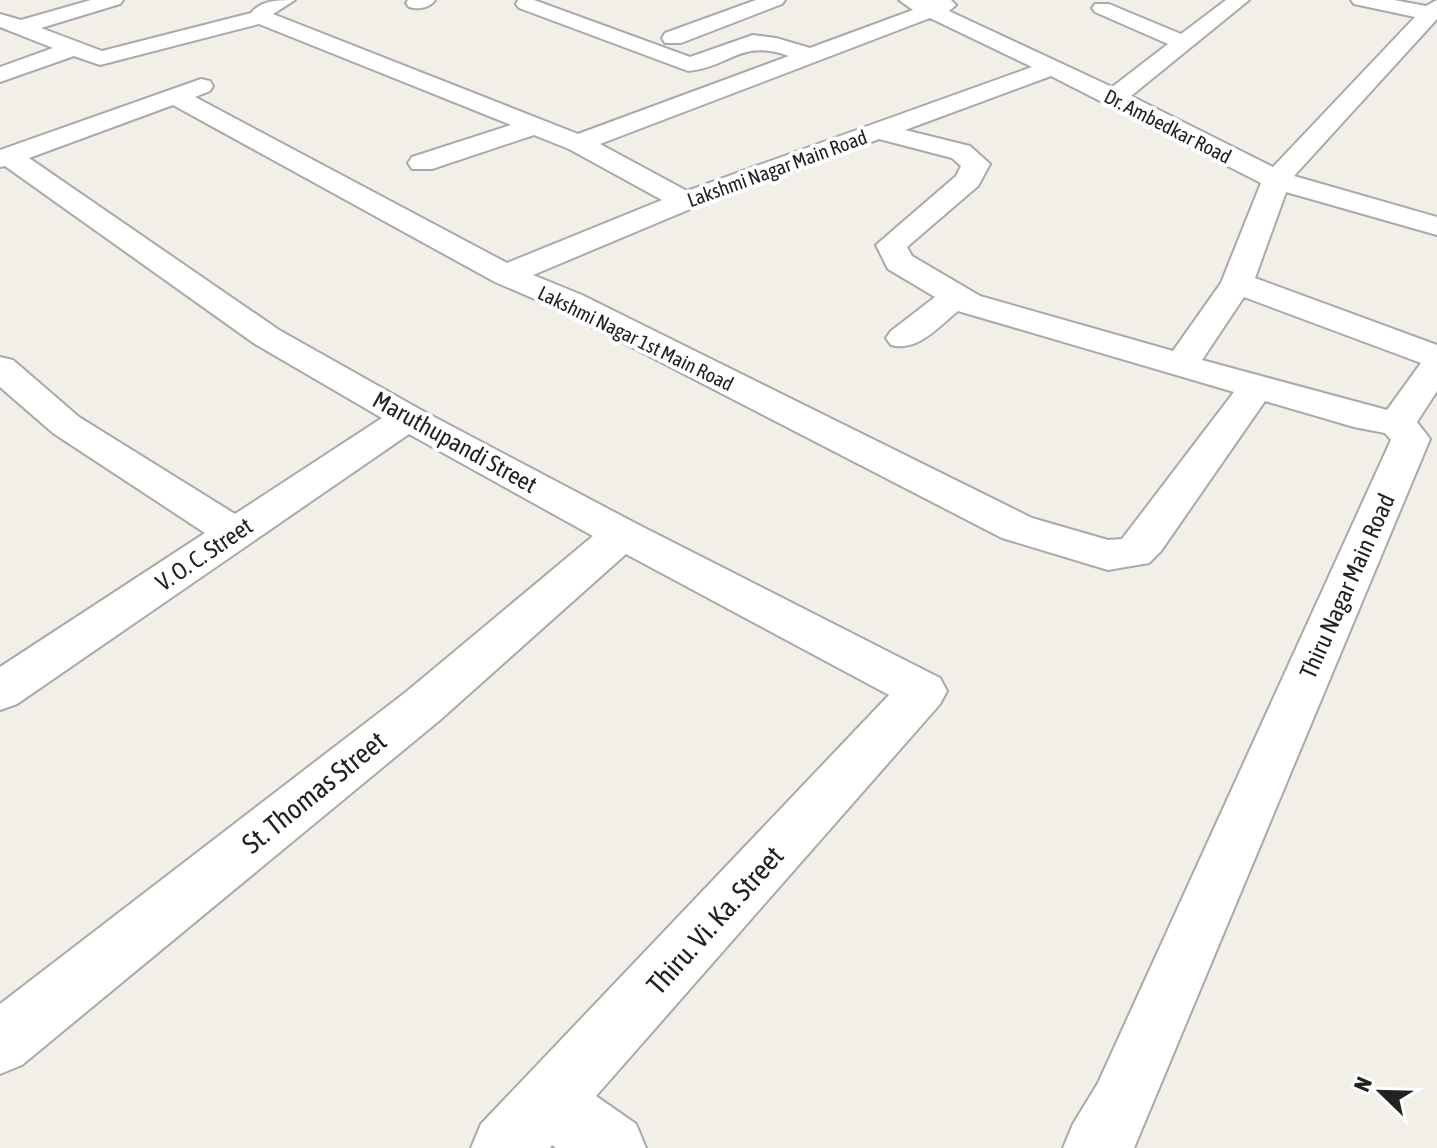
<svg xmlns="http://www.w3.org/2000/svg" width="1437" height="1148" font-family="'Asap Condensed',sans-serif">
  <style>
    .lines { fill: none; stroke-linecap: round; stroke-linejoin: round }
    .minor-casing { stroke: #a9a9a9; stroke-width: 4 }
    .minor { fill: #fff; fill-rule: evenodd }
    .labels { text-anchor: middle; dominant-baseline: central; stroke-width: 8; stroke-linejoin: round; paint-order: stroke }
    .far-street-label { font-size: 20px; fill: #222; stroke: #fff }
    .street-label { font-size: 24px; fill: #222; stroke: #fff }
    .near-street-label { font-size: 28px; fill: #222; stroke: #fff }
  </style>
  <rect width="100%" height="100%" fill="#f2efe9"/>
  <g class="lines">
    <defs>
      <g id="minor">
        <path d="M91 0H123L120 4 41 28 102 51 251 13C261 0 279 0 295 0L273 14 578 134 789 56C740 38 731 67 688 71L519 8 516 4 518 0H534L690 57 753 35 776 38 810 48 913 10 899 0C917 0 933 0 951 0L956 5 949 11 1112 87 1168 44 1095 12 1092 8 1095 4H1109L1181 34 1226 0H1249L1131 96 1273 167 1415 17 1354 4 1351 0H1394L1426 6 1437 0V19L1294 176 1437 217V235L1286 192 1255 278 1437 345V391L1417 422 1430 439 1134 1148H1063L1073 1124 1098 1083 1391 440 1385 433 1354 427 1265 401 1161 551 1149 563 1108 570 1002 538 558 309 495 282 173 105 29 158 279 330 421 410 637 524 940 678 947 691 940 704 596 1096 636 1124 646 1148H556L552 1145 550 1148H471L481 1124 889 695 626 554 440 720 22 1065 0 1074V1004L406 692 593 536 409 434 17 704 0 710V667L205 533 53 433 0 387V357L13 360 79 417 235 514 382 418 255 344 5 166 0 167V150L201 79 210 81 213 86 210 91 195 97 507 263 662 200 569 149 534 135 432 169H412L408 163 412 157 511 125 259 24 100 65 74 56 0 82V67L53 48 0 27V14L21 20ZM930 18 1032 67 687 191 600 144ZM1051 76 1261 183 1221 283 1173 351 980 296 912 256 907 247 978 186 990 164 970 146 905 130ZM879 139 952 158 961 166 956 176 876 245 888 269 935 297 891 331 886 338 891 345C918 352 938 327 958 311L1234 392 1122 539 1108 540 1032 518 582 295 533 275 695 207ZM1244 297 1421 363 1387 410 1202 360Z"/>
        <path d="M408 0H435C430 8 418 10 409 7L406 3Z"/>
        <polygon points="756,0 785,0 782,4 681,43 665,43 662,38 665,33"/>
      </g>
    </defs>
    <!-- minor casing -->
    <use href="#minor" class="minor-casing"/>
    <!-- minor -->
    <use href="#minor" class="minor"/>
  </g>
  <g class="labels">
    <!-- far-street labels -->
    <g class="far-street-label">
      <text transform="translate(1168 126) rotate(27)">Dr. Ambedkar Road</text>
      <text transform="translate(777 168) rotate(-20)">Lakshmi Nagar Main Road</text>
      <text transform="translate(636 338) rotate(26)">Lakshmi Nagar 1st Main Road</text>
    </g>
    <!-- street labels -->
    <g class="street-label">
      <text transform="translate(455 442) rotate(29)">Maruthupandi Street</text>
      <text transform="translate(204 554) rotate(-34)">V. O. C. Street</text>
      <text transform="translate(1347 586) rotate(-66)">Thiru Nagar Main Road</text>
    </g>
    <!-- near-street labels -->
    <g class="near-street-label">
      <text transform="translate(314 792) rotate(-39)">St. Thomas Street</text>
      <text transform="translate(715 920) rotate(-48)">Thiru. Vi. Ka. Street</text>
    </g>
  </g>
  <!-- north arrow -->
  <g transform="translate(1381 1092) rotate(293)" stroke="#ffffff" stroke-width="6" paint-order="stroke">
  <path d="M0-6L14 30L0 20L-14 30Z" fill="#222222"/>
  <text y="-12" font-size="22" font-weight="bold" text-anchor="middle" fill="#222222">N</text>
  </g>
</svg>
